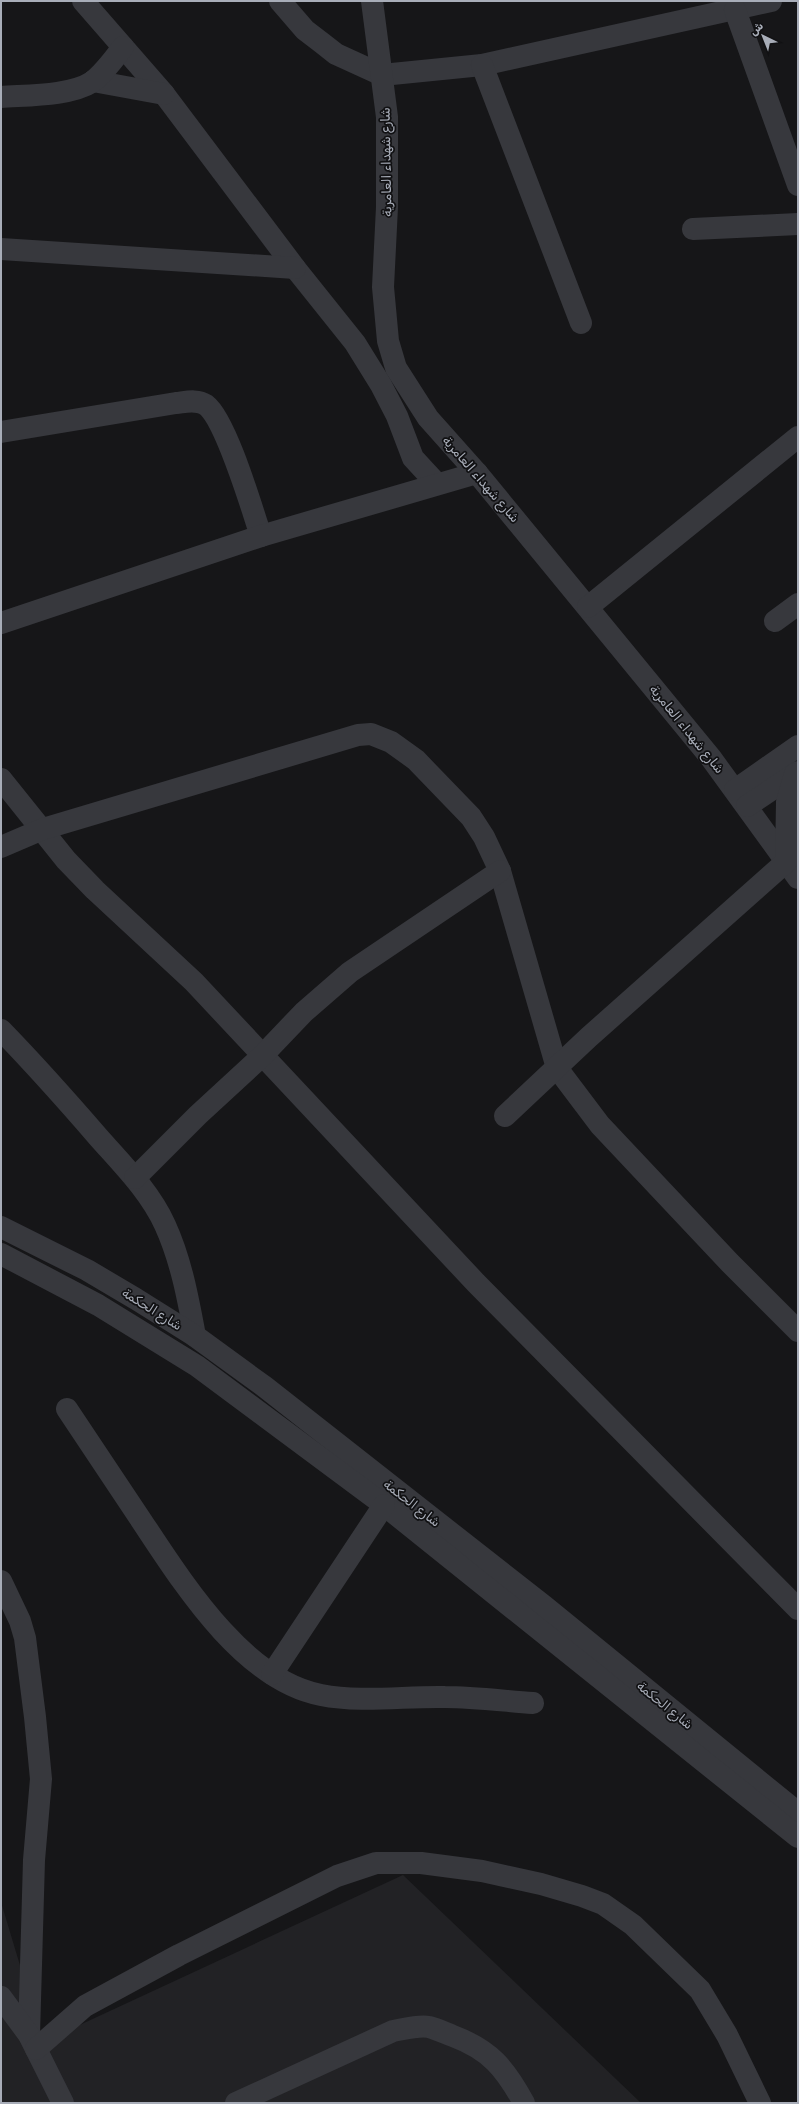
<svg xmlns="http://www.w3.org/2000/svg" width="799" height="2104" font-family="Rubik,'Noto Naskh Arabic',sans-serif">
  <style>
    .built { fill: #222225 }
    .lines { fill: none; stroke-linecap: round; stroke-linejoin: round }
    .minor { stroke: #37383d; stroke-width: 22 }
    .labels { text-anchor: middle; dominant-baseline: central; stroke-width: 3.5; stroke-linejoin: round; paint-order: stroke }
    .street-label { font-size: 13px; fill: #a8adb8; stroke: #111113 }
  </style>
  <rect width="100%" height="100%" fill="#161618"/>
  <!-- built -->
  <polygon class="built" points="403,1875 641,2103 1,2103 1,1902 43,2042"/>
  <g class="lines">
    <!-- minor -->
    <g class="minor">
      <polyline points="83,1 164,94 295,268 355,343 381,385 397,416 413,458 437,484"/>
      <polyline points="280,1 305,30 322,43 336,54 382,75 482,65 771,1"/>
      <polyline points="372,1 387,117 387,207 383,287 388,341 396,368 428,418 477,473 711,758 798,878"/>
      <polyline points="735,10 798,185"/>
      <polyline points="482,65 581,323"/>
      <polyline points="93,81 164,94"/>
      <path d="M1 97C27 95 70 96 92 82 104 73 114 59 123 47"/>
      <polyline points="693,229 798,224"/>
      <polyline points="1,249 295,268"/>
      <path d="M1 432 176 403C186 402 197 399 206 405 226 420 252 509 261 536"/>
      <polyline points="588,607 798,437"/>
      <polyline points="775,621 798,604"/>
      <polyline points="1,623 261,536 477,473"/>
      <polyline points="1,779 66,860 95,890 194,982 476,1283 798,1609"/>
      <polyline points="735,790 798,746"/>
      <polyline points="747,806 798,772"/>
      <polyline points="1,847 43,829 358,735 371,734 391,742 416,760 471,817 484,837 500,871 557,1068 600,1125 730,1263 798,1331"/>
      <path d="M1 1030C35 1065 67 1101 99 1138 123 1165 150 1192 165 1225 181 1260 188 1298 195 1336"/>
      <polyline points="505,1116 589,1037 786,862 787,802 795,774"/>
      <polyline points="135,1178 198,1115 262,1056 304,1012 350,972 500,871"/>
      <polyline points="1,1227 87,1270 136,1299 195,1336 265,1387 544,1606 798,1813"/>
      <polyline points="1,1254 98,1305 197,1366 384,1505 798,1837"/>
      <path d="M67 1409C91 1445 115 1481 139 1517 181 1580 242 1680 321 1695 361 1703 405 1696 445 1697 474 1697 504 1701 533 1703"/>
      <polyline points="1,1581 20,1621 25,1638 35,1717 41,1779 34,1860 29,2035"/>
      <polyline points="272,1674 384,1505"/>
      <polyline points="1,1997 29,2035 63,2103"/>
      <polyline points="36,2049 85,2006 179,1955 337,1876 376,1863 421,1863 482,1871 541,1884 582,1896 603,1904 633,1925 700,1990 727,2035 760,2103"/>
      <path d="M236 2103 393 2031C405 2029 418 2025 429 2027 437 2029 445 2033 453 2036 490 2050 505 2068 524 2103"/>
    </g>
  </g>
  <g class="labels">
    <!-- street labels -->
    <g class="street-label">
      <text transform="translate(386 162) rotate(-91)">شارع شهداء العامرية</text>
      <text transform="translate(481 479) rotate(49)">شارع شهداء العامرية</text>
      <text transform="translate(687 729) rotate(51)">شارع شهداء العامرية</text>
      <text transform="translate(152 1309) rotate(32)">شارع الحكمة</text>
      <text transform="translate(412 1503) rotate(38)">شارع الحكمة</text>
      <text transform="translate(665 1705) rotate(39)">شارع الحكمة</text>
    </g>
  </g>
  <!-- border -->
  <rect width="799" height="2104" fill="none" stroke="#a8adb8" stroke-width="4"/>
  <!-- north arrow -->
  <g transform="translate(763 36) rotate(317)" stroke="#111113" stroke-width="3" paint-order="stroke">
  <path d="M0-3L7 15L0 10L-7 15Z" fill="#a8adb8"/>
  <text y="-6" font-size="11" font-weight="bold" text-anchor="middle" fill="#a8adb8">ش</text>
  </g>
</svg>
